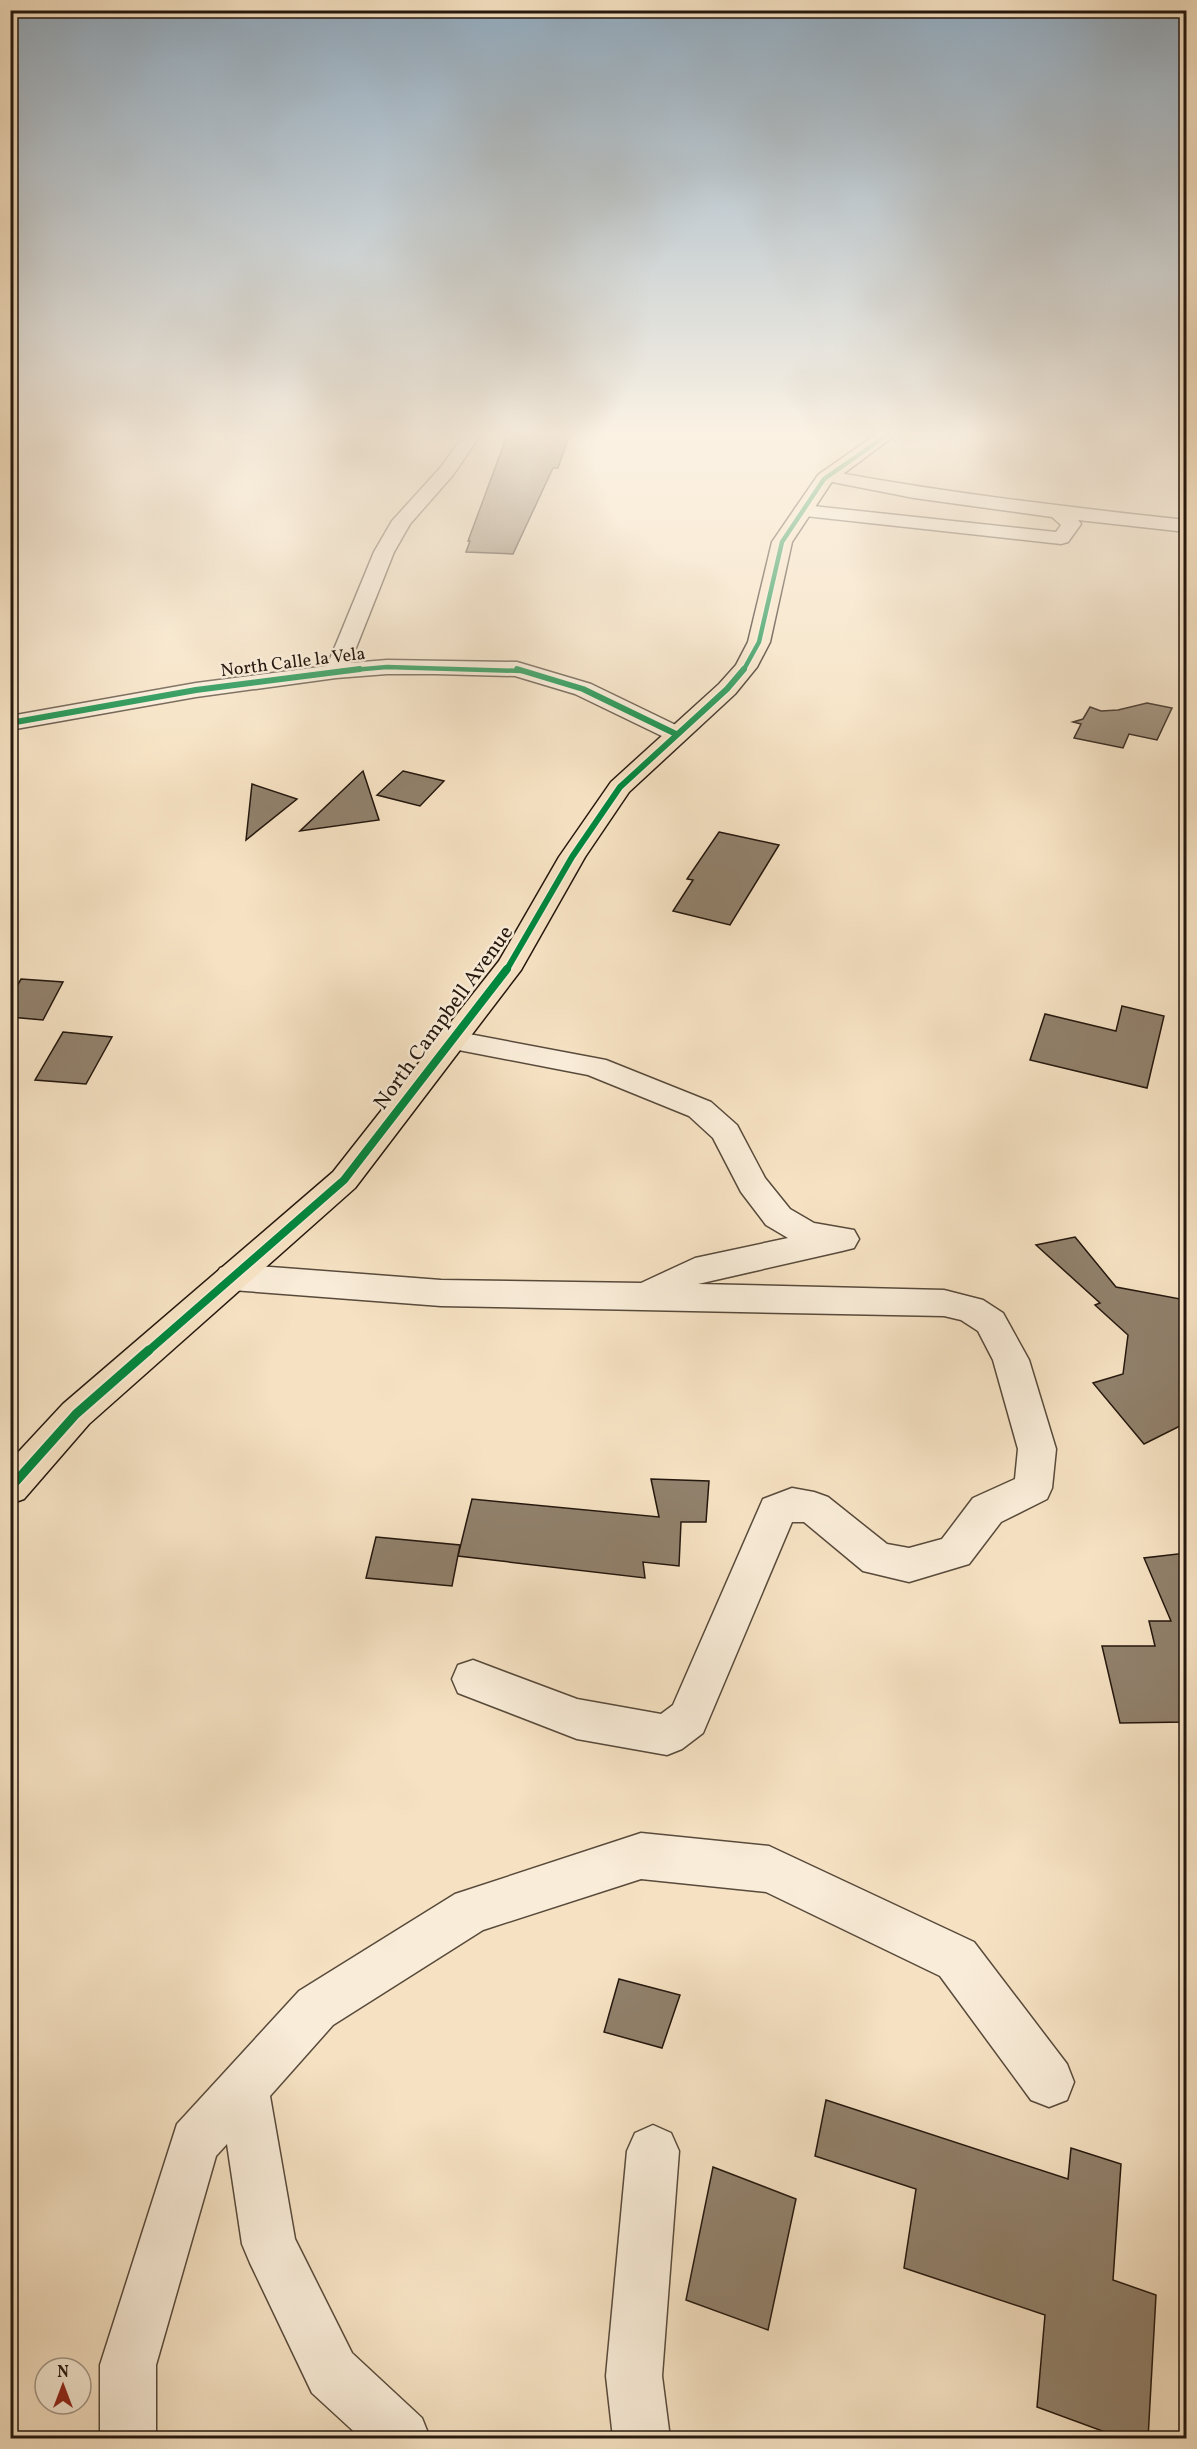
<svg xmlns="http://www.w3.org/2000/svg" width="1197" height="2449" font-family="Vollkorn,serif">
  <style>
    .building { fill: #91816c; stroke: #24170e; stroke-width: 1.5 }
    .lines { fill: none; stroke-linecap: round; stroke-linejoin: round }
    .minor-casing { stroke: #584a3b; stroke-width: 3 }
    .major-casing { stroke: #24170e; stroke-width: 3 }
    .minor { fill: #f9ecd8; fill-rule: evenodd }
    .major { fill: #f6e2c3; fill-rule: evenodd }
    .cycleway-far3-casing { stroke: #f9ecd8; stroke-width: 7 }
    .cycleway-far2-casing { stroke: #f9ecd8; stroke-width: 9 }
    .cycleway-far1-casing { stroke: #f9ecd8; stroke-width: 11 }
    .cycleway-casing { stroke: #f9ecd8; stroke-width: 13 }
    .cycleway-far3 { stroke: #00873e; stroke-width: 4.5 }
    .cycleway-far2 { stroke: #00873e; stroke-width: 6 }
    .cycleway-far1 { stroke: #00873e; stroke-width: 8 }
    .cycleway { stroke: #00873e; stroke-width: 9 }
    .labels { text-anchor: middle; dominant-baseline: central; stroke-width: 5; stroke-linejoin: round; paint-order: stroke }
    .far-street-label { font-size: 18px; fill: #24170e; stroke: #f9ecd8 }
    .street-label { font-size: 21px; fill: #24170e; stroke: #f9ecd8 }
  </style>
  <rect width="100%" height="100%" fill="#f6e2c3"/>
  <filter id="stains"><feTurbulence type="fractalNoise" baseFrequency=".00333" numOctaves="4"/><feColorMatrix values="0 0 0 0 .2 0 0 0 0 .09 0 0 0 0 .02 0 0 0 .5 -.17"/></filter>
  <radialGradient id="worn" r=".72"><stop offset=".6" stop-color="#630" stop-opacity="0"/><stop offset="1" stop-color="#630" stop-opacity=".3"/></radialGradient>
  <!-- building -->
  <g class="building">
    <polygon points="508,433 570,433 558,468 553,468 513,554 466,552 470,541 468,541"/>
    <polygon points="1147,703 1172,708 1157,740 1129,734 1123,748 1074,738 1081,724 1073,722 1083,719 1090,707 1101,711 1118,710"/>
    <polygon points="363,771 379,820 300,831"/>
    <polygon points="403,771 444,781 420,806 377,795"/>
    <polygon points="252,784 297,799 246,840"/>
    <polygon points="719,832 779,845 730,925 673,911 693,880 687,879"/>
    <polygon points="21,979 63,982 43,1020 10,1017 10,998"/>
    <polygon points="1122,1006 1164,1016 1147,1088 1030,1060 1045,1014 1116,1031"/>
    <polygon points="63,1032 112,1037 86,1084 35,1080"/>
    <polygon points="1075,1237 1116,1287 1186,1300 1186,1423 1144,1444 1093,1383 1123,1374 1128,1335 1095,1305 1100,1303 1036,1245"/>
    <polygon points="651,1479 709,1481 706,1522 681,1522 679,1566 643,1562 645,1578 458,1556 472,1499 659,1517"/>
    <polygon points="376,1537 460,1545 452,1586 366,1578"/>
    <polygon points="1186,1553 1186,1722 1120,1723 1102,1646 1155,1646 1149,1621 1171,1621 1144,1558"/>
    <polygon points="619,1979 680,1995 662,2048 604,2032"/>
    <polygon points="826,2100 1068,2179 1071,2148 1121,2164 1113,2280 1156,2295 1148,2439 1124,2439 1037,2407 1045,2315 904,2268 916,2189 815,2156"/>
    <polygon points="713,2167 796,2199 768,2330 686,2300"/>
  </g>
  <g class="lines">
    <defs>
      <g id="minor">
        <polygon points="465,433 482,433 453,475 410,524 394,552 350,663 387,660 517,662 591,684 684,729 688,734 684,739 676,741 668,739 575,694 515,676 435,674 387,674 336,678 196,697 10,730 10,716 196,683 327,666 374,552 392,521 441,467"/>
        <path d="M828 471C947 493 1066 507 1186 520V532L1078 520 1081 524 1068 542 1061 544 796 515 794 511 796 507 803 505 1056 532 1061 525 1052 517 914 498 822 480 819 476 822 472Z"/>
        <polygon points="453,1031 606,1060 711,1102 737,1125 765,1178 790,1209 814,1223 854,1230 859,1239 854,1248 842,1251 698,1284 944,1290 983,1300 1003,1313 1029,1360 1056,1449 1052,1488 1047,1499 1001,1522 969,1564 909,1582 863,1571 804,1522 792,1522 703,1733 682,1749 667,1755 577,1739 458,1693 452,1679 458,1665 473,1660 577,1699 661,1714 673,1705 763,1499 792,1488 814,1492 828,1497 887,1544 909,1548 942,1539 973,1498 1015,1479 1018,1449 993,1360 978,1331 961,1320 944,1316 441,1306 232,1290 220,1286 215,1277 220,1268 232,1264 441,1280 641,1283 695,1258 788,1238 766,1225 741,1192 713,1138 689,1116 588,1075 443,1047 438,1040 443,1033"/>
        <polygon points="641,1833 769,1846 974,1942 1067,2064 1074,2082 1067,2100 1049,2107 1031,2100 940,1976 766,1892 641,1879 483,1930 333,2025 270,2096 295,2239 352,2353 422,2418 430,2438 361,2438 312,2393 250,2263 242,2244 227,2144 216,2156 156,2365 156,2438 100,2438 100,2365 177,2124 299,1991 455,1894"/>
        <polygon points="653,2125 671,2133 679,2151 662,2376 670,2438 613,2438 606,2376 627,2151 635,2133"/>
      </g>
      <polygon id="major" points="878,433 898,433 831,483 792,542 770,642 757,667 735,694 629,792 585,857 521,970 355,1188 89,1424 24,1499 10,1504 10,1461 63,1404 333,1172 499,961 559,857 611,782 719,684 736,665 748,642 772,542 818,475"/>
    </defs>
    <!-- minor casing -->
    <use href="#minor" class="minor-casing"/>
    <!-- major casing -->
    <use href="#major" class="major-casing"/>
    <!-- minor -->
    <use href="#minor" class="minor"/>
    <!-- major -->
    <use href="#major" class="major"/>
    <defs>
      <g id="cycleway-far3">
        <polyline points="341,671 387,667 522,671"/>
        <polyline points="743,671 759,642 782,542 824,479 890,433"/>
      </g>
      <g id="cycleway-far2">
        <polyline points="517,669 583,689 676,734"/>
        <polyline points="10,723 196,690 360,669"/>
        <polyline points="506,971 572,857 620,787 727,689 744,669"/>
      </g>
      <polyline id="cycleway-far1" points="147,1352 344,1180 507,969"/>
      <polyline id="cycleway" points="10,1488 76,1414 149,1350"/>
    </defs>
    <!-- cycleway-far3 casing -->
    <use href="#cycleway-far3" class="cycleway-far3-casing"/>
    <!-- cycleway-far2 casing -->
    <use href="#cycleway-far2" class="cycleway-far2-casing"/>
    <!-- cycleway-far1 casing -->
    <use href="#cycleway-far1" class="cycleway-far1-casing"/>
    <!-- cycleway casing -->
    <use href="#cycleway" class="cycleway-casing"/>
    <!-- cycleway-far3 -->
    <use href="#cycleway-far3" class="cycleway-far3"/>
    <!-- cycleway-far2 -->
    <use href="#cycleway-far2" class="cycleway-far2"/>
    <!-- cycleway-far1 -->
    <use href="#cycleway-far1" class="cycleway-far1"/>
    <!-- cycleway -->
    <use href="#cycleway" class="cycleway"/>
  </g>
  <!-- sky -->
  <linearGradient id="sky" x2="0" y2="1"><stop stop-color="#91abc0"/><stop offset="0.56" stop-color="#fbf2e4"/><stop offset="1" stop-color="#fbf2e4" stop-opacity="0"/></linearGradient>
  <rect width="1197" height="776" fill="url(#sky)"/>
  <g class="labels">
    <!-- far-street labels -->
    <g class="far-street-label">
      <text transform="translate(293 663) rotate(-7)">North Calle la Vela</text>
    </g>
    <!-- street labels -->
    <g class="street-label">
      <text transform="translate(444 1018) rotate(-54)">North Campbell Avenue</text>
    </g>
  </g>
  <!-- margin -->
  <rect width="1197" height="2449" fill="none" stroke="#f6e2c3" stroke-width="36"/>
  <rect x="12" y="12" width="1173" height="2425" fill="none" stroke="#24170e" stroke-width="3"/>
  <rect x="18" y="18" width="1161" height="2413" fill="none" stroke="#24170e" stroke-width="1.5"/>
  <!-- north arrow -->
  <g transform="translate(63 2386)"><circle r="28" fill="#f9ecd8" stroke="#a49787" stroke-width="1.5"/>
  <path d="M0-4.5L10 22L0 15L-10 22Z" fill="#8f2418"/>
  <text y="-9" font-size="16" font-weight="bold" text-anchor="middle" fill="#24170e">N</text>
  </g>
  <rect width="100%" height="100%" filter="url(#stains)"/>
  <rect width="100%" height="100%" fill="url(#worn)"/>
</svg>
